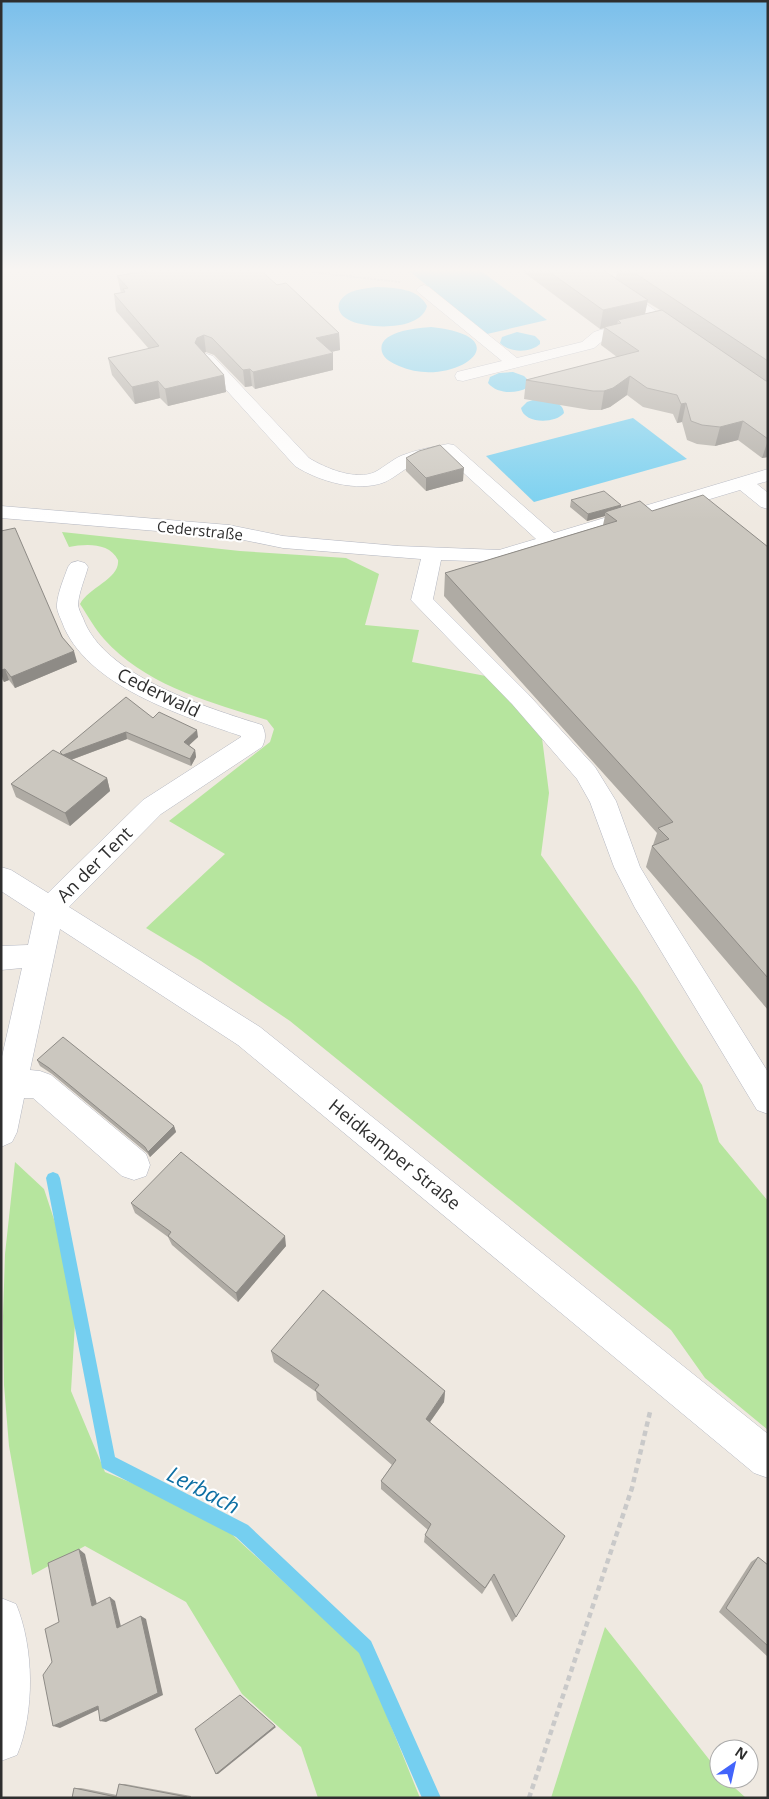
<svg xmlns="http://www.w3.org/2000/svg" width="769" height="1799" font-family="'Open Sans',sans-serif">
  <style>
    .green { fill: #b6e59e }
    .water { fill: #75cff0 }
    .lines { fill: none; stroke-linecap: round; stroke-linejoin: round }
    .stream { fill: #75cff0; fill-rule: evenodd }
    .minor-casing { stroke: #b4b7c1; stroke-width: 1 }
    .path-far1 { stroke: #c9c9c9; stroke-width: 2; stroke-dasharray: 2.5 1; stroke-linecap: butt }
    .path { stroke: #c9c9c9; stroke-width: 4.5; stroke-dasharray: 5.5 4; stroke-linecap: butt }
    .minor { fill: #fff; fill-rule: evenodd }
    .wall { fill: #afaba4; fill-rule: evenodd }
    .shaded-wall { fill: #8e8b86 }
    .building { fill: #cbc7bf; stroke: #8e8b86 }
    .labels { text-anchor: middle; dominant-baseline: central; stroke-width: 4.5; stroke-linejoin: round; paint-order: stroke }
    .far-street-label { font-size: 15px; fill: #2e2e2e; stroke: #fff }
    .street-label { font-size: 18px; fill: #2e2e2e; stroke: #fff }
    .near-water-label { font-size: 22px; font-style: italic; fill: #0d6fa3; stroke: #fff }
  </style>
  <rect width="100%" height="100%" fill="#efe9e1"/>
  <!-- green -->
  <g class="green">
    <path d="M62 532 240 551 346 558 379 574 365 625 419 630 412 662 491 677 541 730 549 793 541 855 637 987 702 1085 719 1142 768 1201V1430L705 1378 671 1330 290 1021 201 961 146 928 225 854 169 821 270 742 274 729 267 720C210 702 146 686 104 639 95 629 88 616 80 604 89 587 120 579 118 560 109 542 85 544 69 547Z"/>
    <polygon points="15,1162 44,1189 77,1289 71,1391 105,1472 211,1515 362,1654 420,1798 318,1798 301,1747 242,1694 186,1602 85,1546 32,1575 9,1446 4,1385 3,1316 5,1254"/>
    <polygon points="605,1627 719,1772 719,1779 725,1779 746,1798 551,1798"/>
  </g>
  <!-- water -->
  <g class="water">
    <polygon points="425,268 477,268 547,320 487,334 409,271"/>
    <path d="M377 287C395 288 418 288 427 306 421 331 370 329 351 321 335 314 334 300 351 292 359 289 368 288 377 287Z"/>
    <path d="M431 327C526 337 452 390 399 366 392 363 384 359 382 352 376 331 419 328 431 327Z"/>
    <path d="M517 332 535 336 540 341V344C530 353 510 353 500 343L502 337Z"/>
    <path d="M513 372 524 376 530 382 527 388C515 394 497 394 488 383L490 377 499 373Z"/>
    <path d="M533 400C544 401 563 399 564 413 555 424 524 424 521 408L527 402Z"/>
    <polygon points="633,418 687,459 534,502 486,456"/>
  </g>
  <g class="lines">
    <!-- stream -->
    <polygon class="stream" points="53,1172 58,1174 60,1178 115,1457 248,1525 371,1641 441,1798 422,1798 359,1653 236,1537 102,1468 46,1178 48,1174"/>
    <defs>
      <g id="minor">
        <polygon points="579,268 596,268 688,334 686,337 674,337"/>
        <polygon points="424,285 429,287 517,358 582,342 594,332 600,330 640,321 646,323 648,326 646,329 605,339 594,348 463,381 457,380 455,376 457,372 502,361 419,293 416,290 419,287"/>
        <path d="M207 354 213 356 309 458C325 468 356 481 375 472 386 466 395 457 406 454 419 449 434 447 448 444L454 445 554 533 768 469V481L757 484 768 493V509L761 507 740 490 500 562 441 560 433 599 528 694 595 767 616 801 640 867 655 892 768 1072V1114L757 1110 635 908 614 867 590 802 577 779 512 704 411 600 421 559 283 548 229 537 1 518V506L229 525 283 536 398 546 499 550 536 539 444 455C436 457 426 459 418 462 406 467 396 477 385 482 358 493 318 481 295 466L201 362 199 359 201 356Z"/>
        <path d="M78 561 85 563 88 567C85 578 79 592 78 604 78 608 81 614 83 618 103 676 208 708 262 725 266 733 266 739 262 747L161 814 69 907 260 1027 768 1434V1478L754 1473 238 1045 60 929 30 1070 40 1071 51 1075 146 1154 150 1165 146 1176 134 1180 122 1176 33 1098H24L17 1132 12 1142 1 1147V1061L22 968 1 970V946L28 945 35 913 1 891V867L11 870 48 893 143 800 241 737V736C183 716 85 686 62 622 60 617 56 609 57 604 58 592 64 578 68 567L71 563Z"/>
        <path d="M1 1598 16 1604C34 1647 35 1712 17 1755L1 1761Z"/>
      </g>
    </defs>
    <!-- minor casing -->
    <use href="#minor" class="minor-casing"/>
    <!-- path-far1 -->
    <polyline class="path-far1" points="294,268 319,273 400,282"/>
    <!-- path -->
    <polyline class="path" points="529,1798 632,1488 650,1412"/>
    <!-- minor -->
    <use href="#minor" class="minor"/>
  </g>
  <!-- wall -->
  <g class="wall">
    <path d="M518 268H610L603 270 616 278 617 268H768V457L762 458 738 440 715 446 697 444 687 440 682 422 677 423 673 414 643 407 627 395 610 407 601 410H590L524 399 526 380 617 357 601 345 604 328 600 329ZM647 302 660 310 645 314Z"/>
    <polygon points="117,276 277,285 339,333 340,350 331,352 333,370 255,389 252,386 245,387 214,355 206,352 204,353 224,375 226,392 168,406 160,398 135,404 112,375 108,358 149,349 116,311 114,294 121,293"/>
    <polygon points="406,458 463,481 426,491 406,471"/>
    <polygon points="571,500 621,505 621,507 652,511 768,547 768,1010 646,867 652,846 653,845 657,833 444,596 445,573 603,525 605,516 587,521 570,507"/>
    <polygon points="1,531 77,662 15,688 9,680 4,682 1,678"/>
    <polygon points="153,718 198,737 189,745 195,750 196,757 191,766 127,739 71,760 107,778 110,791 70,826 16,797 11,784 61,755 60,752"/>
    <polygon points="37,1060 174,1126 176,1132 150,1157 147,1153 52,1074 40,1066"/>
    <polygon points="131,1203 286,1246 238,1302 172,1245 168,1237 135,1213"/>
    <polygon points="271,1351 445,1391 444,1402 430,1422 516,1617 512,1622 491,1580 482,1594 424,1542 425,1535 428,1530 381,1489 381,1481 392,1465 317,1400 316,1392 274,1362"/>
    <polygon points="758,1557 768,1565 768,1657 719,1612 751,1562"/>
    <polygon points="119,1784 125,1784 191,1796 191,1798 72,1798 74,1788 81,1788 117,1795"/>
  </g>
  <!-- shaded-wall -->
  <g class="shaded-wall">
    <polygon points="648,300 644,318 618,320 617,325 600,329 603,310"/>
    <polygon points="339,333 340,350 317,355 316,338"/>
    <polygon points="204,335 206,352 199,355 195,343 197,338"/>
    <polygon points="333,353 333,370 255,389 253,372"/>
    <polygon points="250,369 252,386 245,387 243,370"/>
    <polygon points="224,375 226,392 168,406 165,389"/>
    <polygon points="630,376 627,395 610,407 601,410 604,391"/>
    <polygon points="158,381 160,398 135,404 132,387"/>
    <polygon points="686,403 682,422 677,423 681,404"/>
    <polygon points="743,421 738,440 715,446 720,427"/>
    <polygon points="768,440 768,457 762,458"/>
    <polygon points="464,468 463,481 426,491 426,478"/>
    <polygon points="621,505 620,511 605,512 605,516 587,521 588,514"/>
    <polygon points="74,651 77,662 15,688 11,677"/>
    <polygon points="5,669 9,680 4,682 1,673 1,670"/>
    <polygon points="197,730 198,737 185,749 184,742"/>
    <polygon points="126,732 127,739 65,762 63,755"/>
    <polygon points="195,750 196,757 191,766 190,759"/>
    <polygon points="107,778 110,791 70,826 65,813"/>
    <polygon points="174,1126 176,1132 150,1157 148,1152"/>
    <polygon points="285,1236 286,1246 238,1302 236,1293"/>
    <polygon points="445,1391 444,1402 425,1429 426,1419"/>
    <polygon points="79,1549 85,1554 98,1609 92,1606"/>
    <polygon points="110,1597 115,1601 122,1631 117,1628"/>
    <polygon points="141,1616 146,1619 163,1695 106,1722 100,1721"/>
    <polygon points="241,1696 276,1727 218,1774 216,1774"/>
    <polygon points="98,1706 104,1707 60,1728 53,1726"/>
  </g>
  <!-- building -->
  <g class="building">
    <polygon points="163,268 258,268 277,285 286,283 339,333 316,338 333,353 253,372 250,369 243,370 212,338 204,335 197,338 195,343 224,375 165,389 158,381 132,387 108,358 159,346 114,294 125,292 123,289 128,288 117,276"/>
    <polygon points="544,268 600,268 648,300 603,310"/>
    <polygon points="627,268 768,268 768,361"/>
    <polygon points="662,310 766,381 768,381 768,439 743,421 720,427 702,425 691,421 686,403 681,404 677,395 647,388 630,376 613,388 604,391 593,391 526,380 639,351 604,327 621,323 618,320"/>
    <polygon points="440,445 464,468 426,478 406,458 419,451"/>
    <polygon points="604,491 621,505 588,514 571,500"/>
    <polygon points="703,495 768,547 768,978 652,846 669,839 658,828 673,822 445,573 617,521 605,512 640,501 652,511"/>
    <polygon points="15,528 62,637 74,651 11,677 5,669 1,670 1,531"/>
    <polygon points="126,697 153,718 159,712 197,730 184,742 195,750 190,759 126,732 63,755 60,752"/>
    <polygon points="53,750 107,778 65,813 11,784"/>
    <polygon points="63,1037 174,1126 148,1152 145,1147 49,1068 37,1060"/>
    <polygon points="181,1152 285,1236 236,1293 168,1236 171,1232 131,1203"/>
    <polygon points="323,1290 445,1391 426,1419 565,1536 516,1617 494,1574 485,1588 425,1535 431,1524 381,1481 396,1460 395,1459 315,1390 319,1385 271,1351"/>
    <polygon points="79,1549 92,1606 110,1597 117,1628 141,1616 158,1693 100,1721 98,1706 53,1726 43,1675 52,1662 45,1629 59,1622 48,1563"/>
    <polygon points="758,1557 768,1565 768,1646 726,1608"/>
    <polygon points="240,1695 275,1726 216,1774 195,1729"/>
    <polygon points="119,1784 187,1797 187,1798 72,1798 74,1788 116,1797"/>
  </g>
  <!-- sky -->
  <linearGradient id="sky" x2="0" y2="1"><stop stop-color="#7abfeb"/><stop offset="0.52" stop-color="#f8f5f2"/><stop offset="1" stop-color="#f8f5f2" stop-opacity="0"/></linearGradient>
  <rect width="769" height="520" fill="url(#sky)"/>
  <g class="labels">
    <!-- far-street labels -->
    <g class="far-street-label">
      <text transform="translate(200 530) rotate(6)">Cederstraße</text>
    </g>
    <!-- street labels -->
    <g class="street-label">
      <text transform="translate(159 692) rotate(26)">Cederwald</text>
      <text transform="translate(94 864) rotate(-45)">An der Tent</text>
      <text transform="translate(395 1154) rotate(39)">Heidkamper Straße</text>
    </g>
    <!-- near-water labels -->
    <g class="near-water-label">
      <text transform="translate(204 1489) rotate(27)">Lerbach</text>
    </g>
  </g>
  <!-- border -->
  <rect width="769" height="1799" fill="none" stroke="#2e2e2e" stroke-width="5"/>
  <!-- north arrow -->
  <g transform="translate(734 1764) rotate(34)"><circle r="24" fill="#ffffff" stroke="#ababab"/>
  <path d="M0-4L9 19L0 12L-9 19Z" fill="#4264fb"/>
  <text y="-8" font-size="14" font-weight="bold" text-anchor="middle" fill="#2e2e2e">N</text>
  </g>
</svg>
